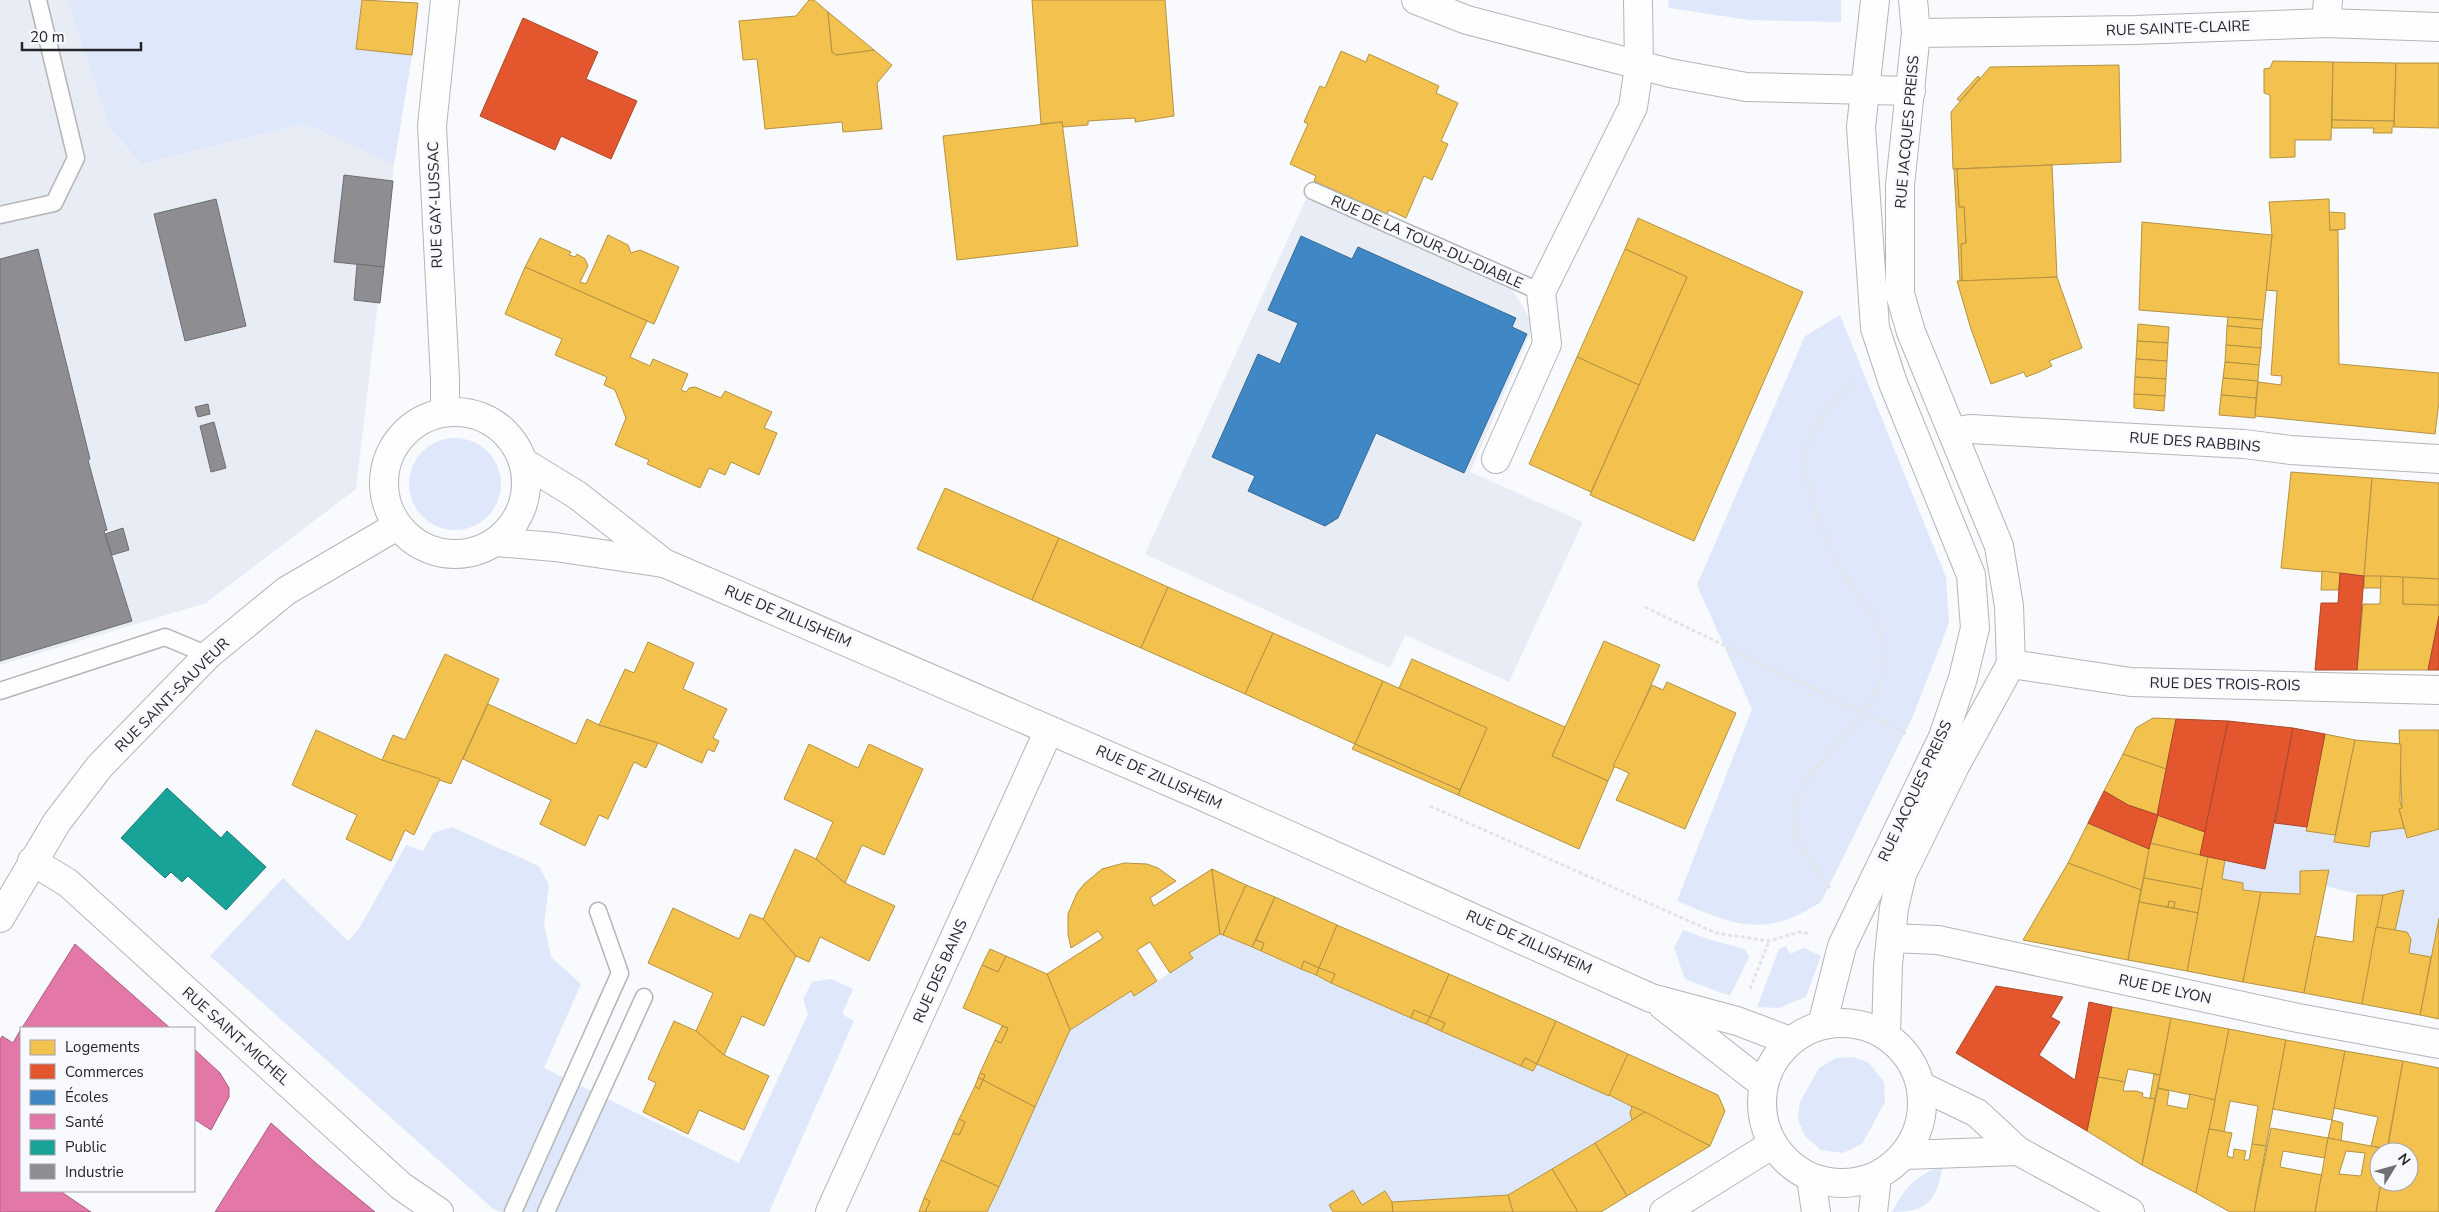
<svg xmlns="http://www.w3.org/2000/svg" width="2439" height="1212" font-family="'Nunito Sans',sans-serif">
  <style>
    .built { fill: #e8ecf4 }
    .green { fill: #dfe8fb }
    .homes { fill: #f2c14e; stroke: #b49243; fill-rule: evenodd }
    .shops { fill: #e4572e; stroke: #aa482c }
    .schools { fill: #3f88c5; stroke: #376a96 }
    .health { fill: #e377a8; stroke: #aa5e82 }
    .public { fill: #17a398; stroke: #1b7d76 }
    .industry { fill: #8d8d92; stroke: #6e6e72 }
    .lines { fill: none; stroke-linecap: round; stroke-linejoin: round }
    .lane-casing { stroke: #b4b5b7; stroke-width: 19 }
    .street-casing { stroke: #b4b5b7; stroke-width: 30 }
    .secondary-casing { stroke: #b4b5b7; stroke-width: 30 }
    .path { stroke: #e4e4e4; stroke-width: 3; stroke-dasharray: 4 2.5; stroke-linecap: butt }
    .lane { stroke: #fefeff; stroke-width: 16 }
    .street { stroke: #fefeff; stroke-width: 28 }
    .secondary { stroke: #fefeff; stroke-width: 28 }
    .labels { text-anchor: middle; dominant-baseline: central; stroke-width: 5; stroke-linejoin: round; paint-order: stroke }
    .street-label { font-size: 15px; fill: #242528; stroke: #f7f9fe }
  </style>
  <rect width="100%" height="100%" fill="#f8fafd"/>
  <!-- built -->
  <g class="built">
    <polygon points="0,0 67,0 110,129 142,164 305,124 394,165 356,489 206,603 0,665"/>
    <polygon points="1306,199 1510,286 1534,325 1470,472 1583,522 1509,682 1405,635 1390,668 1145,554"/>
  </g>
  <!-- green -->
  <g class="green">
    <polygon points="67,0 362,0 356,49 412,55 394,165 305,124 142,164 110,129"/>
    <polygon points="1668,0 1841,0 1841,22 1749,20 1669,8"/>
    <path d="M1840 315 1946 577 1949 623 1913 716 1821 902C1764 939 1735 925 1677 901L1752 709 1697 585 1805 336Z"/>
    <circle cx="455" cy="484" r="46"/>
    <path d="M2275 823 2307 827 2335 835 2334 842 2369 847 2371 832 2404 828 2407 838 2439 829V918L2431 957 2409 953 2411 939 2407 932 2395 931 2404 890C2372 897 2357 895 2326 886L2328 870 2300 871V894L2243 890 2222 879 2225 860 2265 869Z"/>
    <polygon points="452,827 539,866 549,885 544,924 551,957 581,984 544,1068 739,1163 808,1014 803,999 812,982 831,979 853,989 842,1014 854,1021 769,1212 501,1212 492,1208 210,956 283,878 348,941 360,927 406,845 423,851 433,833"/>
    <polygon points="1683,930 1714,941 1745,949 1749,957 1730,996 1685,979 1674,948"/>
    <polygon points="1220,934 1532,1071 1537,1064 1632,1106 1630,1113 1632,1120 1508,1195 1392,1202 1385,1191 1362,1205 1353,1191 1329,1205 1332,1210 1329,1212 987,1212 1070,1030 1131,991 1134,996 1193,958 1189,953"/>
    <polygon points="1786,946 1790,954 1804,948 1821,956 1806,997 1779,1008 1757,1007 1779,949"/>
    <polygon points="1854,1057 1869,1063 1884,1082 1885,1102 1862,1144 1843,1153 1821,1150 1805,1136 1798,1120 1800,1102 1819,1068 1836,1058"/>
    <path d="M1943 1166C1936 1201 1928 1212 1892 1212 1904 1188 1917 1174 1943 1166Z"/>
  </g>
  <!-- homes -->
  <g class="homes">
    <polygon points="362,0 418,3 412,55 356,49"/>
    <polygon points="809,0 814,0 828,12 832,52 836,55 874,50 892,65 877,83 882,129 843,132 842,122 765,129 757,59 743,60 739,21 796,16"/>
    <polygon points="1032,0 1165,0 1174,116 1135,122 1135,118 1088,121 1088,125 1063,127 1062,122 1041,124"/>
    <polygon points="828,12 874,50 836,55 832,52"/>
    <polygon points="1341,51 1366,62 1369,54 1439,86 1436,93 1458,103 1441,141 1448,144 1432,180 1424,176 1406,218 1389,210 1387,214 1314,181 1316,176 1290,164 1308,124 1304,122 1320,86 1325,88"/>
    <polygon points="2273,61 2333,62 2331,140 2295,140 2295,157 2270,158 2270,95 2264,93 2264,69 2270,68"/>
    <polygon points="2333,62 2396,63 2394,121 2332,120"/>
    <polygon points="2396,63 2439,63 2439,128 2394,127"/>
    <polygon points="2119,65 2121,162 1953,169 1951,112 1990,67"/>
    <polygon points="1978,76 1980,78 1960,101 1957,99"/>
    <polygon points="2332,120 2394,121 2394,127 2392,127 2392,133 2373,133 2374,128 2332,128"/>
    <polygon points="1062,122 1078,246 957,260 943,136"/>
    <polygon points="2052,165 2057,277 1962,281 1961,244 1966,243 1964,207 1959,207 1957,169"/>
    <polygon points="1954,169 1957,169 1959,207 1964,207 1966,243 1961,244 1962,281 1960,281"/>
    <polygon points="2329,199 2330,230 2338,230 2339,364 2439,373 2439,402 2435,434 2255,416 2258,382 2281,385 2282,376 2271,375 2277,291 2266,290 2272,235 2269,202"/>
    <polygon points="2329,212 2345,213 2345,229 2330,230"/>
    <polygon points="1638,218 1803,292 1694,541 1590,495 1687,277 1625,249"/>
    <polygon points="2142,222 2272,235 2263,320 2139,310"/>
    <polygon points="608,235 628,245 631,253 640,250 679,267 654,324 525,267 540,238 571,252 569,255 575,257 577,254 585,259 588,266 580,282 586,284"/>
    <polygon points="1625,249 1687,277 1639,385 1577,357"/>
    <polygon points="525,267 647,321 630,357 650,366 653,359 688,374 681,390 686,392 689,388 695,387 721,398 725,391 772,412 764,428 777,433 759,475 731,462 725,475 709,468 700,488 647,464 649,460 615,445 626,418 615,390 604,385 607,377 555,355 562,339 505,314"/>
    <polygon points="2057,277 2082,348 2049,361 2052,366 2039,372 2026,377 2024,372 1991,384 1971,329 1957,281"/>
    <polygon points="2228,317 2263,320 2262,329 2227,326"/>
    <polygon points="2138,324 2169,327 2168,343 2137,341"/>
    <polygon points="2227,326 2262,329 2261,348 2226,345"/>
    <polygon points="2137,341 2168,343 2167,361 2136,359"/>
    <polygon points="2226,345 2261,348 2259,365 2225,362"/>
    <polygon points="1577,357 1639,385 1591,492 1529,464"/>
    <polygon points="2136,359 2167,361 2166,379 2135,377"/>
    <polygon points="2225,362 2259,365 2258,381 2223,378"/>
    <polygon points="2135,377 2166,379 2165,396 2134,394"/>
    <polygon points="2223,378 2258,381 2256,398 2221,395"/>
    <polygon points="2134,394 2165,396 2164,411 2134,408"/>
    <polygon points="2221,395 2256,398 2255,418 2219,415"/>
    <polygon points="2291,472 2372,478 2364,576 2281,568"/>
    <polygon points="2372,478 2439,483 2439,579 2364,576"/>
    <polygon points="945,488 1059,538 1032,600 917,549"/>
    <polygon points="1059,538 1168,587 1141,648 1032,600"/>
    <polygon points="2322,571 2340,573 2339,590 2321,590"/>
    <rect x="2364" y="576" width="17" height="12"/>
    <polygon points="2381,576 2403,577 2403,604 2439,605 2439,616 2428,670 2357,670 2363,604 2380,604"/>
    <polygon points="2403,577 2439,579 2439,605 2403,604"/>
    <polygon points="1168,587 1273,633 1245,694 1141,648"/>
    <polygon points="1273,633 1383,681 1355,744 1245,694"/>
    <polygon points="1604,641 1660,665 1608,781 1552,756"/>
    <polygon points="648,642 694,663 683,689 727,709 713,738 719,741 714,752 708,749 702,763 658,743 599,725 625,669 634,673"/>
    <polygon points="445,654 499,679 451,784 382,760 393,735 405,740"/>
    <polygon points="1412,659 1565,727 1552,756 1608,781 1579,849 1458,795 1487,728 1399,688"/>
    <polygon points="1383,681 1487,728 1460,790 1355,744"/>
    <polygon points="1667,682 1736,713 1685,829 1616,800 1629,773 1613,766 1652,685 1663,690"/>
    <polygon points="488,704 576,744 587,719 599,725 658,743 646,768 634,762 608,819 599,815 585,846 540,824 551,800 463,759"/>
    <polygon points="2153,718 2176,719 2166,769 2123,754 2136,728"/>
    <polygon points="316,730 382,760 440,779 414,835 405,830 391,861 346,839 357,815 292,785"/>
    <polygon points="2399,730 2439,730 2439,829 2407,838 2399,809 2402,808"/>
    <polygon points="2325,734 2355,740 2335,835 2306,831"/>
    <polygon points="2355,740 2401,744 2400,801 2402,808 2399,809 2404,828 2371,832 2369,847 2334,842"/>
    <polygon points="809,744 858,768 869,744 923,769 884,855 862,845 845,883 816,859 833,822 784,799"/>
    <polygon points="1355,744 1460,790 1458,795 1352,749"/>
    <polygon points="2123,754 2166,769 2157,815 2128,805 2104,791"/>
    <polygon points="2158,815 2205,832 2200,855 2150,843"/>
    <polygon points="2088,823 2149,849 2141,890 2068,863"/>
    <polygon points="2150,843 2208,857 2202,889 2144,878"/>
    <polygon points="795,849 816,859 845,883 895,906 869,961 820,937 809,962 796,956 763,919"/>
    <polygon points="2208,857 2225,860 2222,879 2243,883 2243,890 2261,892 2243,982 2187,971"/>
    <polygon points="1124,863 1147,864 1158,868 1176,881 1150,898 1154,906 1212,869 1220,934 1189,953 1193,958 1170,973 1150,942 1137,950 1157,981 1134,996 1131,991 1070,1030 1047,974 1103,938 1098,931 1071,948 1068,934 1068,914 1077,893 1084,884 1102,869"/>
    <polygon points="2068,863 2141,890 2128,960 2023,940"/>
    <polygon points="1212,869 1246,885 1223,935 1220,934"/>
    <polygon points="2329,870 2304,993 2243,982 2261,892 2300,894 2300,871"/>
    <polygon points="2144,878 2202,889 2198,913 2174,908 2175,902 2169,901 2168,907 2139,902"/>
    <polygon points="1246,885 1275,897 1252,947 1223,935"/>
    <polygon points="2404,890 2395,931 2376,927 2383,895"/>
    <polygon points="2357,895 2383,895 2362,1004 2304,993 2315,936 2353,942"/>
    <polygon points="1275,897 1337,925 1319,968 1304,961 1301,969 1261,951 1264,943 1256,940"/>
    <polygon points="2169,901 2175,902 2174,908 2168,907"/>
    <polygon points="2139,902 2198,913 2187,971 2128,960"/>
    <polygon points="673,908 739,939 750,914 763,919 796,956 764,1026 742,1016 724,1055 696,1031 713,993 648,963"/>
    <polygon points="2439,918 2439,1019 2420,1015"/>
    <polygon points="1337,925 1449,974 1430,1017 1414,1010 1411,1018 1331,983 1335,974 1319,968"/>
    <polygon points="2376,927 2407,932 2411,939 2409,953 2431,957 2420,1015 2362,1004"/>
    <polygon points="1256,940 1264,943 1261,951 1252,947"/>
    <polygon points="990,949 1006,956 998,972 982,965"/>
    <polygon points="1006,956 1047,974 1070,1030 1035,1107 983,1080 985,1075 980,1073 995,1040 1001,1043 1008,1028 963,1008 982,965 998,972"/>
    <polygon points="1304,961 1319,968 1316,975 1301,969"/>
    <polygon points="1319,968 1335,974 1331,983 1316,975"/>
    <polygon points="1449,974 1556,1021 1537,1064 1525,1058 1521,1066 1441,1031 1445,1023 1430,1017"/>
    <polygon points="2112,1007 2171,1018 2160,1075 2128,1069 2125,1082 2098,1077"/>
    <polygon points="1414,1010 1430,1017 1426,1024 1411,1018"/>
    <polygon points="1430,1017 1445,1023 1441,1031 1426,1024"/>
    <polygon points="2171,1018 2229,1029 2215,1100 2158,1088"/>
    <polygon points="674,1021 696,1031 724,1055 769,1076 744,1130 699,1110 688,1134 643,1112 656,1083 648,1079"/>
    <polygon points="1556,1021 1628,1054 1609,1096 1537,1064"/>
    <polygon points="1002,1026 1008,1028 1001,1043 995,1040"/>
    <polygon points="2229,1029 2286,1040 2266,1146 2252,1144 2258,1106 2230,1101 2224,1132 2209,1129"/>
    <polygon points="2286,1040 2345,1051 2332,1120 2273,1109"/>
    <polygon points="2345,1051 2403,1061 2387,1149 2371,1146 2378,1117 2334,1108"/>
    <polygon points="1628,1054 1718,1095 1725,1111 1710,1146 1609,1095"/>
    <polygon points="1525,1058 1537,1064 1533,1071 1521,1066"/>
    <polygon points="2403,1061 2439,1068 2439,1212 2376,1212 2381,1182 2409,1182 2409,1152 2387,1152"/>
    <polygon points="980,1073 985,1075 983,1080 978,1078"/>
    <polygon points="2154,1074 2160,1075 2155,1099 2150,1098"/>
    <polygon points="2098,1077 2125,1082 2123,1091 2136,1091 2143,1093 2142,1097 2155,1099 2142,1165 2087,1131"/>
    <polygon points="978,1078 983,1080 979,1089 975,1086"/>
    <polygon points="983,1080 1035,1107 999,1187 941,1160 953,1133 959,1135 965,1122 959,1119 975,1086 979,1089"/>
    <polygon points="2158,1088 2169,1091 2167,1105 2187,1109 2190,1094 2215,1100 2196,1193 2142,1165"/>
    <polygon points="1632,1106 1645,1112 1632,1120 1630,1113"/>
    <polygon points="1645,1112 1710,1146 1627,1196 1595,1143"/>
    <polygon points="959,1119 965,1122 959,1135 953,1133"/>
    <polygon points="2332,1120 2343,1123 2341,1141 2328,1138"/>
    <polygon points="2271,1128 2328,1138 2325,1158 2283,1151 2280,1167 2322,1175 2315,1212 2254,1212"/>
    <polygon points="2209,1129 2232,1133 2227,1156 2233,1158 2234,1149 2246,1151 2244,1160 2249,1160 2252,1144 2266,1146 2254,1212 2230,1212 2196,1193"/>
    <path d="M2328 1138 2387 1149V1152H2379V1182H2381L2376 1212H2315ZM2346 1151 2365 1153 2361 1176 2339 1174Z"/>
    <polygon points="1595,1143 1627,1196 1601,1212 1578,1212 1552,1169"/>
    <polygon points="941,1160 999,1187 987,1212 925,1212 930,1201 924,1198"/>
    <polygon points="1552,1169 1578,1212 1513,1212 1508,1195"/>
    <polygon points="1353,1190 1362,1205 1385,1191 1392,1202 1393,1212 1333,1212 1329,1205"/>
    <polygon points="1508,1195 1513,1212 1393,1212 1392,1202"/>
    <polygon points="924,1198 930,1201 925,1212 919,1212"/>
  </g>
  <!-- shops -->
  <g class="shops">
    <polygon points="523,18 598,52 586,79 637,101 611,159 561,136 555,150 480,116"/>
    <polygon points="2340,573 2364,576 2357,670 2315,670 2321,603 2338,603"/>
    <polygon points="2439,616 2439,670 2428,670"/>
    <polygon points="2176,719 2228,721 2205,832 2157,815"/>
    <polygon points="2228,721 2293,728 2265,869 2200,855"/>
    <polygon points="2293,728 2325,734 2307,827 2275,823"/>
    <polygon points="2104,791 2128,805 2158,815 2149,849 2088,823"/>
    <polygon points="1996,986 2063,997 2051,1017 2060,1022 2039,1055 2075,1080 2089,1002 2112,1007 2087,1131 1956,1053"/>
  </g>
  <!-- schools -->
  <polygon class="schools" points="1301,236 1352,259 1358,247 1516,318 1512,327 1527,334 1464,473 1376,433 1338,518 1325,526 1248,491 1255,476 1212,457 1258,354 1280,364 1298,323 1268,310"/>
  <!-- health -->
  <g class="health">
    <polygon points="75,944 170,1028 22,1028"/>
    <polygon points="21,1029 21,1191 60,1191 91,1212 0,1212 0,1040 2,1036 13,1043"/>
    <polygon points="194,1049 220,1073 229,1088 229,1097 211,1130 194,1119"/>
    <polygon points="271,1123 317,1164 375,1212 215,1212"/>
  </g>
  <!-- public -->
  <polygon class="public" points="167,788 221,838 227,831 266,867 226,910 188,876 182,882 171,872 165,878 121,838"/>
  <!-- industry -->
  <g class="industry">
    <polygon points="344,175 393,181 384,267 334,262"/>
    <polygon points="216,199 246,326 185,341 154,214"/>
    <polygon points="38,249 90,459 88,460 107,530 104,531 132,621 0,661 0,259"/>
    <polygon points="357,264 384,267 380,303 354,300"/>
    <polygon points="208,404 210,414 198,417 195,407"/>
    <polygon points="214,422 226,468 211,472 200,426"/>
    <polygon points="123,528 129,550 112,555 105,534"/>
  </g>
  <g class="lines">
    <defs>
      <g id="lane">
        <polyline points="1313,191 1541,292"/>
        <polyline points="0,215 54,203 76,158 38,0"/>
        <polyline points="0,691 165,637 208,655"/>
        <polyline points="513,1212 620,973 598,911"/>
        <polyline points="546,1212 644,997"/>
      </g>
      <g id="street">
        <polyline points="1416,0 1467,20 1670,73 1746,87 1911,91"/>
        <polyline points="2326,23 2328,0"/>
        <polyline points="1916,33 2135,30 2326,23 2439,27"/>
        <polyline points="1952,432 1970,429 2244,444 2290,450 2439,459"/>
        <polyline points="1496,459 1547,344 1541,292 1633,107 1639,67 1638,0"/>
        <polyline points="2011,664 2131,682 2439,690"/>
        <polyline points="32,861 68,883 401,1186 439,1212"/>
        <polyline points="0,918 57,822 100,766 208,655 286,591 397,526"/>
        <polyline points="1891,938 1938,940 2298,1018 2439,1044"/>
        <polyline points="1921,1086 1977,1113 2018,1151 2130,1212"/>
        <polyline points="1904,1155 2018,1151"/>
        <polyline points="830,1212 1049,730"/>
        <polyline points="1664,1212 1773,1144"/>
      </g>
      <g id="secondary">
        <polyline points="445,411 445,379 432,126 445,0"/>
        <circle cx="455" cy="483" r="71"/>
        <polyline points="523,462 577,495 664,563 1204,797 1651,998 1737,1021 1790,1041"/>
        <polyline points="496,542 555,547 663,563"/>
        <polyline points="1663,1006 1763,1084"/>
        <circle cx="1842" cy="1103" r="80"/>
        <polyline points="1822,1025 1842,946 1943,737 1963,678 1975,628 1971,575 1893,383 1875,328 1861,127 1875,0"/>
        <polyline points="1886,1035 1888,965 1894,908 1902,874 1955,766 2011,664 2009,606 1999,546 1911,332 1900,294 1900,185 1916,33 1913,0"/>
        <polyline points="1811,1178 1816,1212"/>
        <polyline points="1873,1212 1877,1176"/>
      </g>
    </defs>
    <!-- lane casing -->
    <use href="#lane" class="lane-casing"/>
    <!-- street casing -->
    <use href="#street" class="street-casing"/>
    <!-- secondary casing -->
    <use href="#secondary" class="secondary-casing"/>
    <!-- path -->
    <g class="path">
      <polyline points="1645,607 1907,734"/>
      <polyline points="1430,806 1716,933 1769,941 1799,932 1811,934"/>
      <path d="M1830 888C1818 872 1804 853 1796 834 1775 782 1868 730 1880 681 1884 666 1883 651 1881 636 1877 614 1857 597 1846 579 1830 551 1798 477 1807 447 1812 431 1820 416 1831 404 1839 396 1845 387 1856 382"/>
      <polyline points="1750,989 1769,941"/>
    </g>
    <!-- lane -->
    <use href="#lane" class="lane"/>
    <!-- street -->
    <use href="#street" class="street"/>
    <!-- secondary -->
    <use href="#secondary" class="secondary"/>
  </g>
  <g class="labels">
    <!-- street labels -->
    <g class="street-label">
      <text transform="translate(2178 28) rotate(-2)">RUE SAINTE-CLAIRE</text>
      <text transform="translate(1907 132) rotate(-85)">RUE JACQUES PREISS</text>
      <text transform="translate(435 205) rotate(-92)">RUE GAY-LUSSAC</text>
      <text transform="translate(1427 242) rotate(24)">RUE DE LA TOUR-DU-DIABLE</text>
      <text transform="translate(2195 442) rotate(4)">RUE DES RABBINS</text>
      <text transform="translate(788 616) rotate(23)">RUE DE ZILLISHEIM</text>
      <text transform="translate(2225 684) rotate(1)">RUE DES TROIS-ROIS</text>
      <text transform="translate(172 695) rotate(-45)">RUE SAINT-SAUVEUR</text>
      <text transform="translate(1159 777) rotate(24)">RUE DE ZILLISHEIM</text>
      <text transform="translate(1915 791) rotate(-65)">RUE JACQUES PREISS</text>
      <text transform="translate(1529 942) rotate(24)">RUE DE ZILLISHEIM</text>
      <text transform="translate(940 971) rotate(-66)">RUE DES BAINS</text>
      <text transform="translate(2165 989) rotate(12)">RUE DE LYON</text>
      <text transform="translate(236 1036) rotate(42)">RUE SAINT-MICHEL</text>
    </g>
  </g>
  <!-- legend -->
  <rect x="20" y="1027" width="175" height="165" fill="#f7f9fe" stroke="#a3a4a8"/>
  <rect x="30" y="1040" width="25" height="15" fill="#f2c14e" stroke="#a3a4a8"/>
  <text x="65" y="1052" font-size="15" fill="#242528">Logements</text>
  <rect x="30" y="1064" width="25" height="15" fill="#e4572e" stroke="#a3a4a8"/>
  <text x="65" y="1077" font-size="15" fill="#242528">Commerces</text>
  <rect x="30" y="1090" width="25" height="15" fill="#3f88c5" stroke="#a3a4a8"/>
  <text x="65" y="1102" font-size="15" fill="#242528">Écoles</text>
  <rect x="30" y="1114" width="25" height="15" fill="#e377a8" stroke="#a3a4a8"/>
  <text x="65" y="1127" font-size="15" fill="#242528">Santé</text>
  <rect x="30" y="1140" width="25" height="15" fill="#17a398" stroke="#a3a4a8"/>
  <text x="65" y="1152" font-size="15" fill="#242528">Public</text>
  <rect x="30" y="1164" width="25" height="15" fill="#8d8d92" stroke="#a3a4a8"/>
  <text x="65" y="1177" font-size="15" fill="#242528">Industrie</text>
  <!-- north arrow -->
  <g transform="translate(2394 1167) rotate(53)"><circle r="24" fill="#f7f9fe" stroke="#a3a4a8"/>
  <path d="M0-4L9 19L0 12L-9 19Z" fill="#6e7073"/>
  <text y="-8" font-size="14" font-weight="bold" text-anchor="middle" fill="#242528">N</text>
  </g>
  <!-- scale -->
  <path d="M22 42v8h119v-8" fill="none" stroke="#242528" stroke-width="2.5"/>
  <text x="30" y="42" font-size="15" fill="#242528" stroke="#f7f9fe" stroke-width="4" paint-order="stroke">20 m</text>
</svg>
